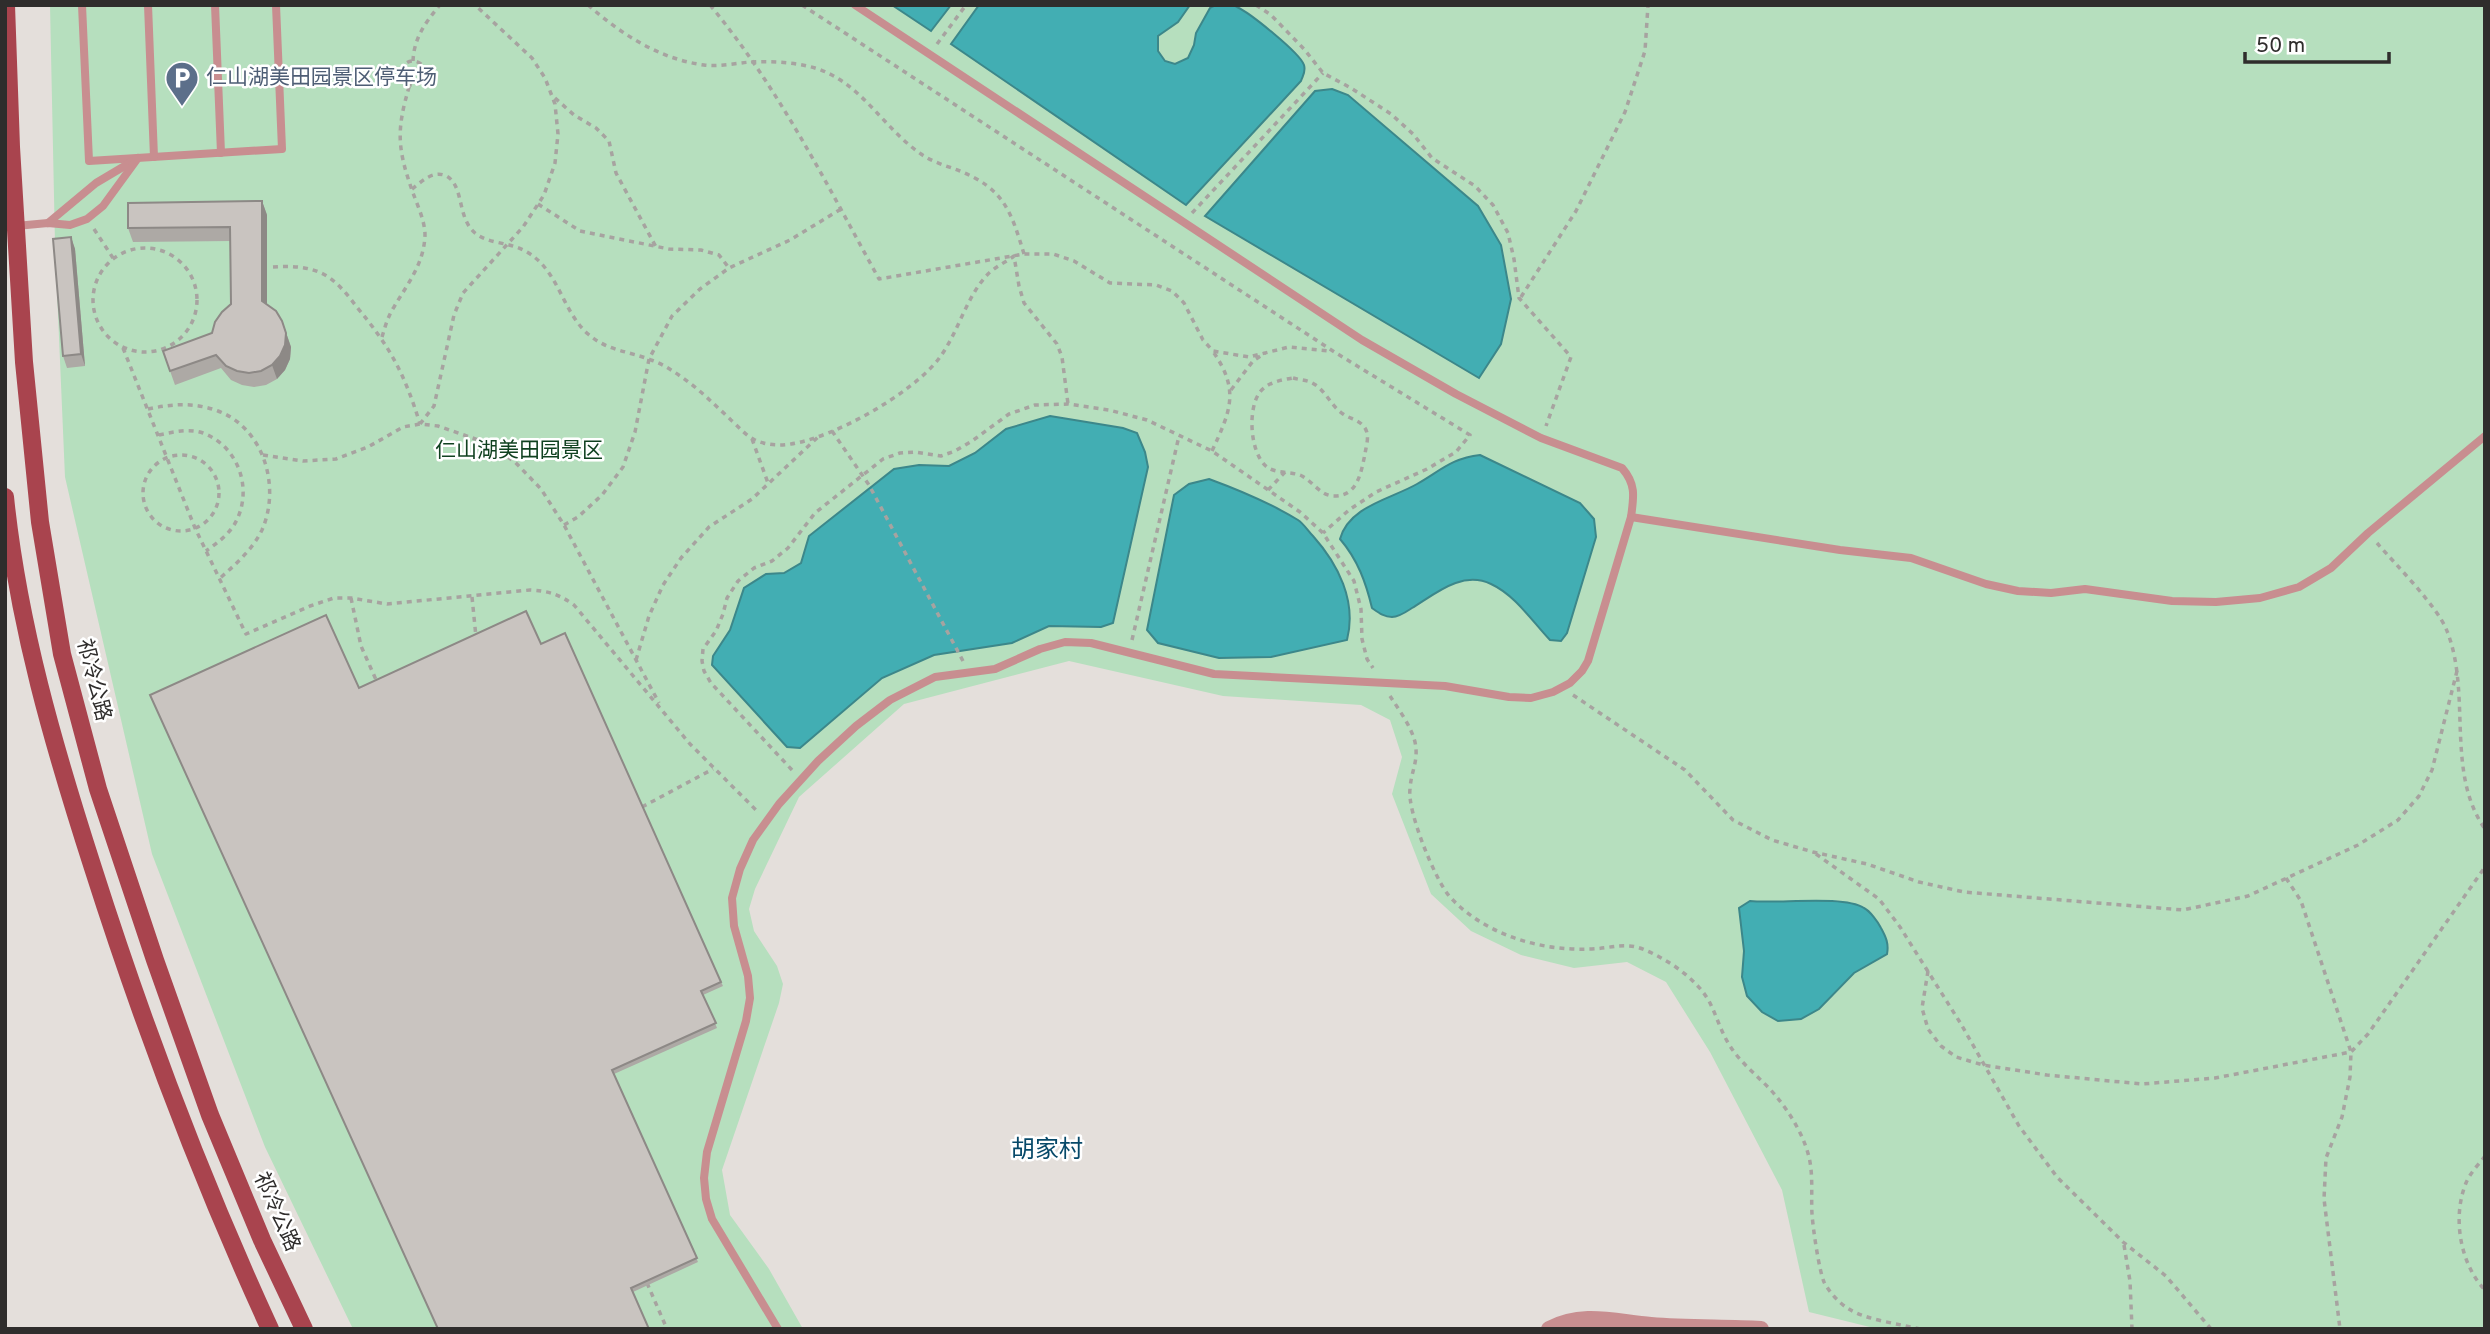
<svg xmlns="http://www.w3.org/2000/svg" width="2490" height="1334" font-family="Overpass,'Noto Sans SC',sans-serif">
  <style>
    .green { fill: #b6dfbe }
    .water { fill: #42aeb3; stroke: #3c878a; stroke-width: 2 }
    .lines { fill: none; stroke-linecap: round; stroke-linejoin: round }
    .path { stroke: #a7a3a0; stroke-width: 3.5; stroke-dasharray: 5 5; stroke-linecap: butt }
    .service { stroke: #c88e90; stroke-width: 8 }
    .minor { stroke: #c88e90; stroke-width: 16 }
    .primary { stroke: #a9444e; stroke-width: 18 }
    .wall { fill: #ada9a5 }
    .shaded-wall { fill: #8d8986 }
    .building { fill: #c9c4c0; stroke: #8d8986; stroke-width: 2 }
    .labels { text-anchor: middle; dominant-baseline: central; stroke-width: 5; stroke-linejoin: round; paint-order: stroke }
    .service-label { font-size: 21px; fill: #4e5e75; stroke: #fff; text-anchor: start }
    .park-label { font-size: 21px; fill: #104120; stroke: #fff }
    .street-label { font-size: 21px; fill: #2f2d2c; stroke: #fff }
    .quarter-label { font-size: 24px; fill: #074969; stroke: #fff }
  </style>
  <rect width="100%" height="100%" fill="#e4dfdb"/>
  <!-- green -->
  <polygon class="green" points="50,5 2485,5 2485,1329 1878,1329 1809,1312 1782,1190 1710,1052 1666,982 1627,962 1574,968 1521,955 1471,931 1431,894 1392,794 1402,757 1390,720 1361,705 1223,696 1069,661 904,704 799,797 755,889 749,909 754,931 777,966 783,984 779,1003 722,1170 730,1215 769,1269 803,1329 353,1329 265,1147 152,854 65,477 55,244"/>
  <!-- water -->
  <g class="water">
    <polygon points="892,5 951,5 931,31"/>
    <path d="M979 5H1190L1178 22 1158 36V51L1165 61 1175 64 1188 58 1194 45 1196 33 1210 8C1216 4 1230 3 1237 7 1250 13 1300 53 1304 65 1306 72 1303 75 1301 81L1186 205 951 44Z"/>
    <polygon points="1332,89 1348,95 1478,206 1501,245 1511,299 1501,344 1479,378 1205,216 1315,91"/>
    <polygon points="1050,416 1123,428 1137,433 1145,452 1148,467 1113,623 1101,627 1049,626 1012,643 934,655 882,678 800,748 787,747 712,665 713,656 730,630 744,588 766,574 784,573 801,563 809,536 894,469 919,465 949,466 975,453 1006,429"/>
    <path d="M1480 455 1580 503 1594 519 1596 537 1567 633 1561 641 1550 640C1532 621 1515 595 1491 584 1462 570 1435 594 1412 608 1406 612 1399 617 1392 617 1384 617 1379 613 1372 608 1366 583 1358 560 1340 539 1349 506 1391 499 1417 484 1440 471 1452 458 1480 455Z"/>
    <path d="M1209 479C1239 490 1270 503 1298 520 1304 524 1308 531 1313 536 1338 564 1357 601 1347 640L1271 657 1219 658 1158 643 1147 630 1174 495 1189 484Z"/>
    <path d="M1750 901C1778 904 1843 895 1864 908 1870 911 1878 922 1881 928 1886 937 1889 944 1887 954L1854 973 1819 1009 1801 1019 1778 1021 1762 1012 1747 996 1742 977 1744 951 1739 908Z"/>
  </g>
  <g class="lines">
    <!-- path -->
    <g class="path">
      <path d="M588 5C621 34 659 59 704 65 719 67 736 63 751 62 772 61 794 62 815 68 861 82 883 128 921 154 932 162 947 166 960 171 1004 189 1011 211 1024 254"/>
      <path d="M710 5C779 88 827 185 879 279L1024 254H1053L1074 261 1110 283 1156 285 1172 291 1184 303 1203 340 1213 351 1249 357 1289 347 1330 351"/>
      <polyline points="802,5 1336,353 1470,435 1456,452 1427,469 1376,492 1349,510 1323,533"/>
      <polyline points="1256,5 1271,15 1304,49 1323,73 1351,88 1391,114 1413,134 1432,158 1475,186 1493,205 1508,233 1514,259 1519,298 1571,357 1546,426"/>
      <polyline points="937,44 966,5"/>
      <path d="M413 61C414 38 425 23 440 5"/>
      <circle cx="413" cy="73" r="12"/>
      <polyline points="555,98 574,115 596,128 609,141 616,173 656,247"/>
      <path d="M412 189C421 182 432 171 444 175 465 183 456 217 475 233 488 244 510 242 525 251 559 269 561 310 588 334 607 351 629 351 651 360 663 364 673 371 683 378 700 390 715 405 731 420 738 426 746 436 755 440 766 445 779 446 791 444 835 437 909 395 937 361 958 335 965 298 988 274 995 267 1006 262 1014 256L1019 286 1024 303 1057 344 1062 357 1068 404"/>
      <polyline points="538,204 580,231 669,249 701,250 719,255 729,268"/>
      <polyline points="1192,213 1323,73"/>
      <polyline points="94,229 113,258"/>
      <circle cx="145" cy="300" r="52"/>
      <path d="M273 267C289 266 306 266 321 273 335 279 347 294 356 306 390 347 404 372 420 424"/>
      <polyline points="1521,297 1576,211 1625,112 1645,51 1648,5"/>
      <path d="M382 337C385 327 388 316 394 307 408 283 424 264 425 235 425 222 418 206 413 193 397 148 396 130 410 84"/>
      <path d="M123 348 195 528 246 634 310 606 334 598H351L387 604 530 590C548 591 559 594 574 605L690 744 758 812"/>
      <path d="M1293 378C1300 380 1308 380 1314 384 1326 391 1331 406 1343 414 1350 419 1360 420 1365 428 1370 436 1366 446 1365 454 1361 472 1358 497 1333 496 1320 495 1313 482 1302 476 1291 471 1277 474 1267 467 1250 454 1247 409 1260 392 1268 382 1281 380 1293 378Z"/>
      <polyline points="1231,390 1253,361 1265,353"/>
      <path d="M148 409C172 404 194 402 218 411 264 428 281 487 262 530 253 549 235 565 219 579"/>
      <polyline points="420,424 434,406 454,315 463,293 523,227 544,195 555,163 558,134 555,104 545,78 532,58 475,5"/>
      <polyline points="832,431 869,485 963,661"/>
      <path d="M159 435C173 432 189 428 203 433 240 447 254 492 234 525 227 536 217 543 206 551"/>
      <polyline points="752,439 768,483"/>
      <path d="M1212 451C1230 412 1240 391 1214 353"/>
      <polyline points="263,455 303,461 336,459 368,447 403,427 420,424 438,426 487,443 515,462 541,489 564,525 659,703"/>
      <circle cx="181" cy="493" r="38"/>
      <polyline points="1268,490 1285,472"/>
      <polyline points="564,525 578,517 602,495 623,467 635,432 649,359 672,316 700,289 729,268 790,240 841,209"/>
      <path d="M2377 543C2396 565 2438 607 2447 631 2472 694 2445 772 2485 829"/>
      <polyline points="472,597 476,637"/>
      <polyline points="351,598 361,646 377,682"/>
      <polyline points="1132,640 1179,436"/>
      <polyline points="636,660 649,616 663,585 681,558 709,527 752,499 818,437"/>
      <polyline points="1573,695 1685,770 1733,820 1772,840 1813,852 1867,864 1919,882 1964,892 2183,910 2248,896 2358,845 2398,820 2419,796 2432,770 2458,667"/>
      <path d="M1390 696C1399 710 1411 726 1415 742 1419 761 1411 771 1410 789 1407 811 1435 880 1450 897 1484 934 1539 951 1589 949 1610 949 1625 941 1645 950 1669 960 1698 980 1710 1003 1717 1017 1721 1032 1730 1046 1742 1065 1762 1079 1776 1096 1791 1114 1806 1139 1810 1162 1813 1179 1811 1197 1812 1214 1813 1229 1819 1270 1824 1282 1829 1292 1840 1304 1849 1309 1866 1320 1900 1324 1920 1329"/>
      <polyline points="792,770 711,683 704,671 702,661 703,649 716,631 723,614 727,598 738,581 754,568 772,561 788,548 815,513 883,459 900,453 915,452 941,456 955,451 972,441 1009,414 1035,405 1068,404 1109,410 1147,420 1212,451 1300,512 1323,533 1354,581 1361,609 1362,639 1367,659 1373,668"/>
      <polyline points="642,807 713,769"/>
      <polyline points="1816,854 1879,899 1900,927 1961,1024 2019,1126 2057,1177 2123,1242 2166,1276 2211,1329"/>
      <polyline points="2286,878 2301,901 2351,1052 2350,1077 2342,1117 2326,1158 2324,1199 2340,1329"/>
      <polyline points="1928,971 1922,1008 1928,1029 1941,1046 1956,1057 1983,1065 2047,1075 2142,1084 2215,1078 2351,1052 2368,1034 2485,867"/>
      <path d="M2485 1156C2479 1164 2470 1173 2466 1183 2452 1217 2460 1264 2485 1290"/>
      <polyline points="2124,1245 2130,1281 2132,1329"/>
      <polyline points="647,1283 667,1329"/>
    </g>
    <!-- service -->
    <g class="service">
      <polyline points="82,5 89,161 282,149 276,5"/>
      <polyline points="148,5 154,157"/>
      <polyline points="215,5 221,153"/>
      <polyline points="48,223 96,183 133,161"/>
      <polyline points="16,226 48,223 70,225 87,219 103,206 138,158"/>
      <polyline points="1631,517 1840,550 1911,558 1986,584 2018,591 2051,593 2085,589 2172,601 2216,602 2260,598 2299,587 2331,568 2368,533 2485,436"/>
      <path d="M778 1329 712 1219 706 1199 704 1178 707 1152 746 1021 750 998 748 976 734 926 732 898 740 869 753 840 779 804 818 761 856 726 890 700 935 677 995 669 1040 649 1065 642 1091 643 1214 674 1445 686 1509 697 1531 698 1553 692 1570 683 1582 671 1588 661 1631 517C1634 496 1636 484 1622 468L1541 438 1456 394 1362 340 855 5"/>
    </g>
    <!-- minor -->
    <path class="minor" d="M1549 1329C1583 1311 1615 1322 1651 1325 1687 1328 1724 1327 1761 1329"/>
    <!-- primary -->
    <g class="primary">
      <polyline points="6,5 11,147 24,362 40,522 62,654 98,789 155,960 210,1115 262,1240 304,1329"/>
      <path d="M5 497C18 624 54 747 93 868 143 1025 201 1179 270 1329"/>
    </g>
  </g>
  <!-- wall -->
  <g class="wall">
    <polygon points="262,201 267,215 267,304 282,321 291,347 290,359 285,370 277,379 266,385 254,387 242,385 231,380 221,368 175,385 163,351 212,333 231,304 231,241 133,242 128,228"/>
    <polygon points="71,237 75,249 85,366 67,368 63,356"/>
    <polygon points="565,633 723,986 703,995 717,1028 614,1074 698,1262 633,1292 359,688 541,644"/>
  </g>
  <!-- shaded-wall -->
  <g class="shaded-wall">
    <polygon points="262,201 267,215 267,315 262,301"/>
    <polygon points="71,237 75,249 85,366 81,354"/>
    <polygon points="282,321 291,347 290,359 285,370 277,379 272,365"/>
  </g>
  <!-- building -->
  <g class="building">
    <polygon points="262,201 262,301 276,311 282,321 286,333 285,345 280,356 272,365 261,371 249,373 237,371 226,366 216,355 170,371 163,351 212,333 215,322 222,312 231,304 230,227 128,228 128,203"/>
    <polygon points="71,237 81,354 63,356 53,239"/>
    <polygon points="526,611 541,644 565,633 721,982 701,991 716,1023 612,1070 697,1258 631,1288 649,1329 438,1329 150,695 326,615 359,688"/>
  </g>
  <!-- icons -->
  <defs>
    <symbol id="parking-pin" viewBox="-11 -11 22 30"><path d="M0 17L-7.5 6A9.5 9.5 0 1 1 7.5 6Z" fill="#5c6f8a" stroke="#fff"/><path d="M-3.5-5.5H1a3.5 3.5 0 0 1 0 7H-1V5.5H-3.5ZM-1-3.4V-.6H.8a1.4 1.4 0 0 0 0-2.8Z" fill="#fff"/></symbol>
  </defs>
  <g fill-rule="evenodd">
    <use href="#parking-pin" x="163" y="59" width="38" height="52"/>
  </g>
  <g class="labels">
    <!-- service labels -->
    <g class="service-label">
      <text x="206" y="78">仁山湖美田园景区停车场</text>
    </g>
    <!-- park labels -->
    <g class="park-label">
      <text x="519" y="451">仁山湖美田园景区</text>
    </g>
    <!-- street labels -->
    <g class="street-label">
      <text transform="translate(93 680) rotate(76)">祁冷公路</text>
      <text transform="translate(276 1212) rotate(66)">祁冷公路</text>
    </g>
    <!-- quarter labels -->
    <g class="quarter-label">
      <text x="1047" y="1151">胡家村</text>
    </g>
  </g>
  <!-- border -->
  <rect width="2490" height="1334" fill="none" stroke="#2f2d2c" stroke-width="14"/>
  <!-- scale -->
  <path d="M2245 52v10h144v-10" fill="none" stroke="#2f2d2c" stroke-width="3.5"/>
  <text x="2256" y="52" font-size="21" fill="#2f2d2c" stroke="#ffffff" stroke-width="5" paint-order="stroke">50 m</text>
</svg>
